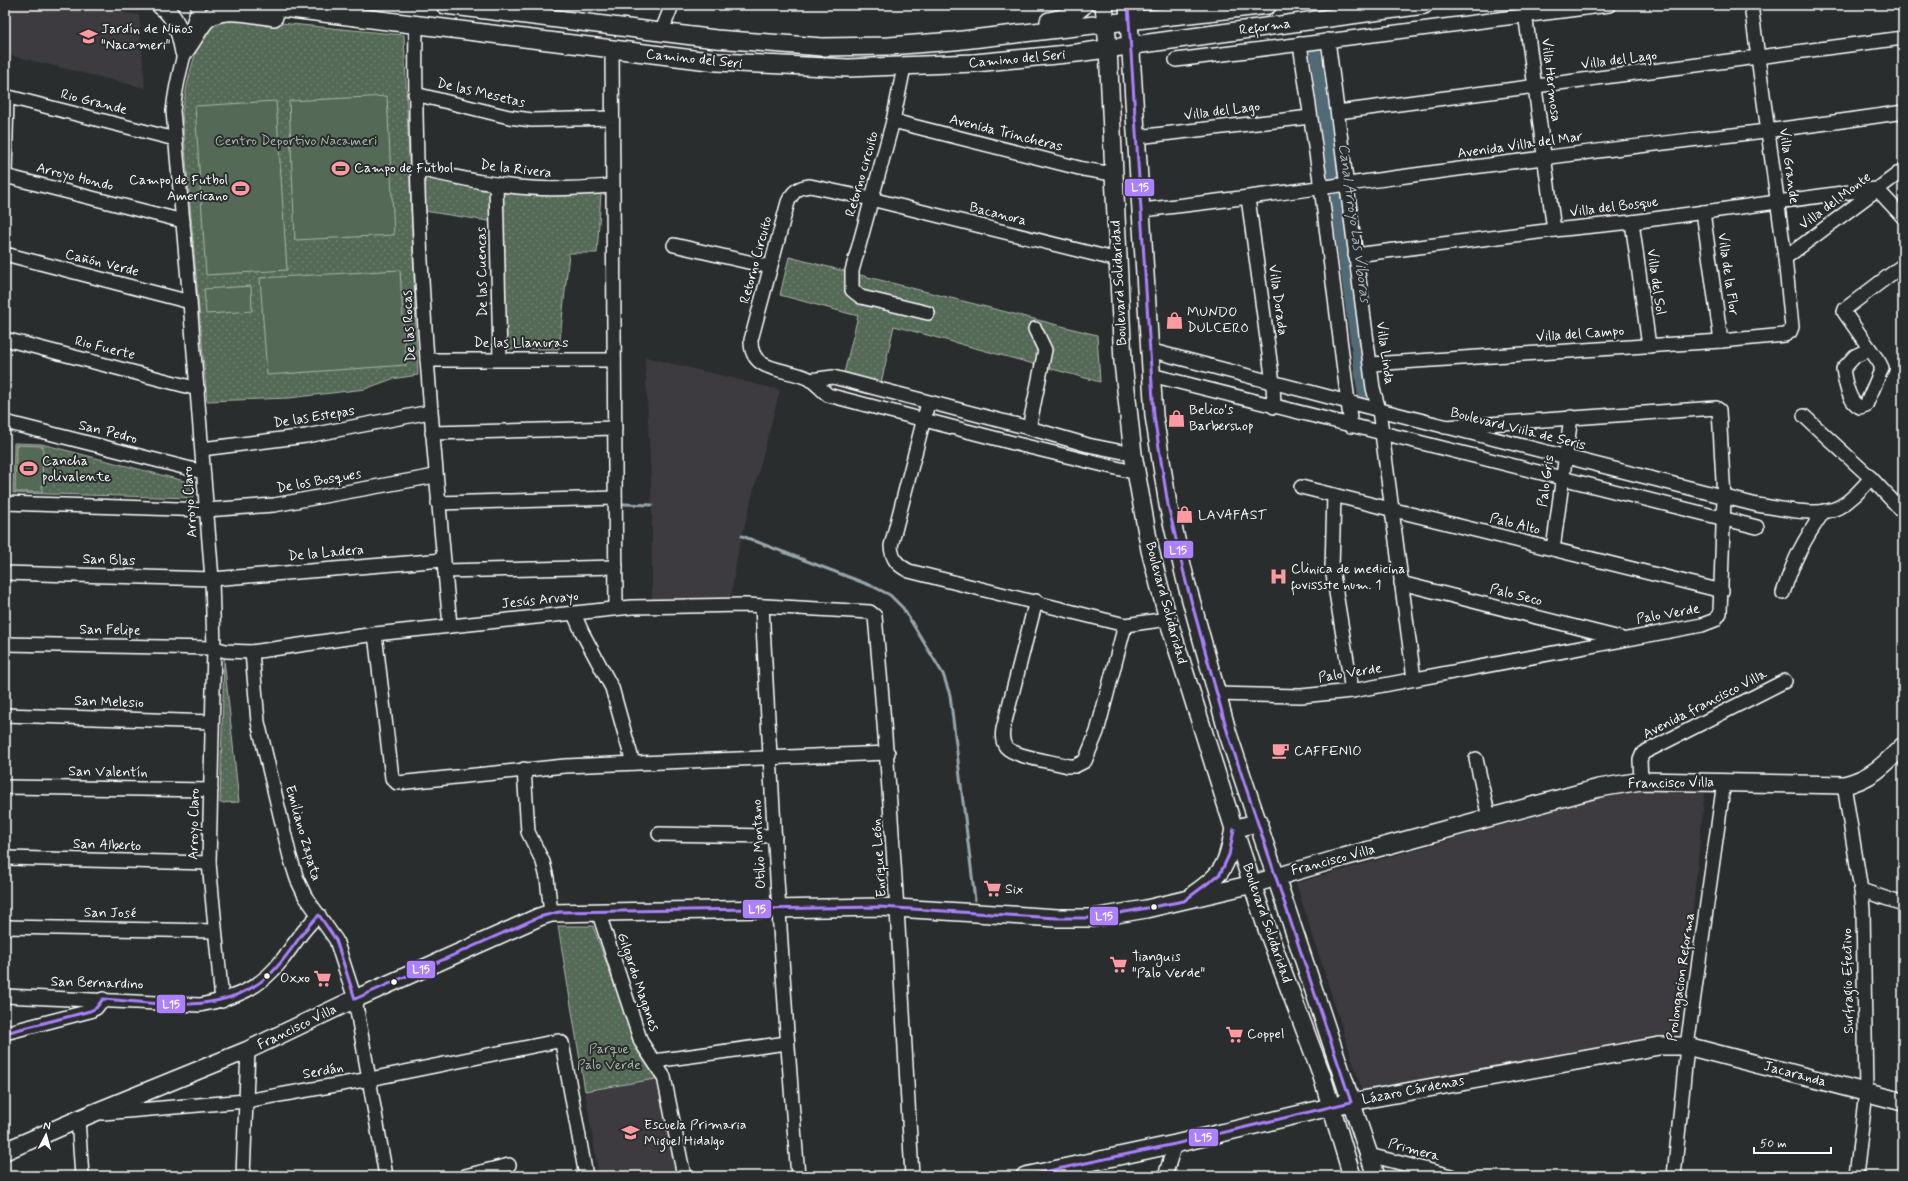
<svg xmlns="http://www.w3.org/2000/svg" width="1908" height="1181" font-family="Mynerve,sans-serif">
  <style>
    .built { fill: #3c3b40 }
    .park { fill: url(#park-dots); stroke: #aab5ab }
    .pitch { fill: #556b57; stroke: #aab5ab }
    .lines { fill: none; stroke-linecap: round; stroke-linejoin: round }
    .stream { stroke: #97a6ad; stroke-width: 3 }
    .canal { stroke: #516a76; stroke-width: 11 }
    .minor-casing { stroke: #fff; stroke-width: 16 }
    .major-casing { stroke: #fff; stroke-width: 20 }
    .minor { stroke: #2a2d2e; stroke-width: 13 }
    .major { stroke: #2a2d2e; stroke-width: 17 }
    .bus-1-casing { stroke: #2a2d2e; stroke-width: 6 }
    .bus-1 { stroke: #ac80ff; stroke-width: 3 }
    .bus-dot { fill: #fff; stroke: #2a2d2e; stroke-width: 1.5 }
    .labels { text-anchor: middle; dominant-baseline: central; stroke-width: 4; stroke-linejoin: round; paint-order: stroke }
    .street-label { font-size: 14px; fill: #fff; stroke: #2a2d2e }
    .poi-label { font-size: 14px; fill: #fff; stroke: #2a2d2e; text-anchor: start }
    .park-label { font-size: 14px; fill: #aab5ab; stroke: #2a2d2e }
    .water-label { font-size: 15px; font-style: italic; fill: #a8b4ba; stroke: #2a2d2e }
    .line-badge { stroke: #2a2d2e; stroke-width: 1.5 }
    .badge-label { font-size: 11px; text-anchor: middle; font-weight: bold; fill: #fff }
  </style>
  <defs>
    <pattern id="park-dots" width="8" height="8" patternUnits="userSpaceOnUse"><rect width="8" height="8" fill="#556b57"/><path d="M2 2h.1M6 6h.1" fill="none" stroke="#6e8170" stroke-width="1.8" stroke-linecap="round"/></pattern>
  </defs>
  <rect width="100%" height="100%" fill="#2a2d2e"/>
  <filter id="ink" filterUnits="userSpaceOnUse"><feTurbulence type="fractalNoise" baseFrequency=".025" numOctaves="2"/><feDisplacementMap in="SourceGraphic" scale="8" xChannelSelector="R" yChannelSelector="G"/><feConvolveMatrix kernelMatrix="1 2 1 2 8 2 1 2 1" color-interpolation-filters="sRGB"/></filter>
  <g filter="url(#ink)">
    <!-- built -->
    <g class="built">
      <polygon points="5,5 71,5 139,15 145,88 5,54"/>
      <polygon points="645,357 780,390 739,547 730,601 652,600 652,505"/>
      <polygon points="1705,789 1680,1037 1362,1090 1296,883 1625,791"/>
      <polygon points="661,1078 677,1176 599,1176 585,1091"/>
    </g>
    <!-- park -->
    <g class="park">
      <path d="M229 18 404 35 418 375 392 379 365 389 289 398 207 401 182 113C186 90 194 38 214 23 218 21 224 20 229 18Z"/>
      <polygon points="421,174 539,195 601,193 597,253 569,253 559,349 506,349 501,223 424,211"/>
      <polygon points="789,257 1097,335 1100,382 894,326 881,383 844,373 858,316 780,295"/>
      <polygon points="14,443 42,444 192,483 193,498 13,493"/>
      <polygon points="224,659 239,802 220,803"/>
      <polygon points="558,926 593,926 639,1053 661,1078 585,1091"/>
    </g>
    <!-- pitch -->
    <g class="pitch">
      <polygon points="387,96 394,235 295,240 289,101"/>
      <polygon points="276,101 287,270 206,275 195,106"/>
      <polygon points="400,270 406,365 267,375 260,278"/>
      <polygon points="251,286 252,311 206,314 204,289"/>
      <polygon points="16,445 43,446 42,492 15,492"/>
    </g>
    <g class="lines">
      <!-- stream -->
      <g class="stream">
        <polyline points="624,504 652,505"/>
        <polyline points="742,536 872,586 890,595 903,608 943,674 950,695 975,900"/>
      </g>
      <!-- canal -->
      <polyline class="canal" points="1315,50 1364,400"/>
      <defs>
        <g id="minor">
          <path d="M199 5C188 40 177 74 173 111L190 302 212 579 214 648 209 863 222 1001"/>
          <polyline points="1524,5 1554,230"/>
          <polyline points="540,16 542,5"/>
          <path d="M416 25C413 225 431 426 450 625"/>
          <polyline points="661,33 672,5"/>
          <polyline points="1328,40 1373,388 1379,410 1414,679"/>
          <polyline points="1300,44 1321,187 1351,426"/>
          <polyline points="612,50 616,608"/>
          <polyline points="1176,60 1609,5"/>
          <polyline points="904,67 893,121 852,271 852,290 861,297 928,313"/>
          <polyline points="415,94 509,117 532,120 612,118"/>
          <polyline points="5,96 175,139"/>
          <polyline points="1338,112 1903,38"/>
          <polyline points="893,121 1083,169 1113,174"/>
          <polyline points="1137,137 1310,117"/>
          <path d="M418 169C456 177 494 186 532 188 559 190 585 188 612 186"/>
          <polyline points="5,174 7,97"/>
          <polyline points="5,176 183,221"/>
          <polyline points="496,184 500,359"/>
          <polyline points="1248,198 1273,383 1274,407"/>
          <path d="M1142 210C1276 195 1409 175 1543 158 1663 142 1784 131 1903 112"/>
          <polyline points="1703,212 1721,341"/>
          <polyline points="1632,222 1649,346"/>
          <polyline points="674,245 770,267"/>
          <polyline points="5,254 190,302"/>
          <polyline points="1355,255 1554,230 1632,222 1864,190 1877,189 1903,217"/>
          <polyline points="1785,258 1903,170"/>
          <path d="M1118 260 871 199 810 186C799 187 793 191 788 202L751 340C750 375 789 367 811 380 817 384 822 390 828 395L1021 445 1137 473"/>
          <polyline points="5,339 198,389"/>
          <path d="M1870 349 1855 356 1843 369C1845 381 1848 402 1860 407L1866 405 1882 368 1879 362 1844 312 1845 309 1903 265"/>
          <path d="M1149 350 1348 402 1757 505C1778 508 1820 518 1839 507 1852 500 1861 489 1871 478"/>
          <polyline points="427,360 614,360"/>
          <polyline points="1371,364 1721,341 1785,335 1790,332 1792,327 1785,258 1751,5"/>
          <polyline points="1151,375 1757,527"/>
          <polyline points="810,380 833,377 1029,428 1088,445 1133,454"/>
          <path d="M928 403 891 546C892 559 897 565 909 571L1125 625 1168 619"/>
          <polyline points="1804,416 1871,478 1903,512"/>
          <polyline points="5,422 203,472"/>
          <polyline points="1029,428 1045,350 1035,329"/>
          <polyline points="432,433 615,428"/>
          <polyline points="202,449 306,436 430,412"/>
          <polyline points="1301,487 1722,591"/>
          <polyline points="1334,495 1332,568 1352,691"/>
          <polyline points="5,503 206,510 274,505 435,476"/>
          <polyline points="438,503 615,498"/>
          <polyline points="1553,549 1571,417"/>
          <polyline points="445,571 616,567"/>
          <polyline points="5,573 212,579 443,560"/>
          <polyline points="1401,583 1620,638"/>
          <path d="M1783 593C1794 559 1803 541 1824 511"/>
          <path d="M1036 601 1003 729C1002 735 1002 742 1006 747 1014 757 1055 762 1068 766H1075L1085 761 1097 732 1125 625"/>
          <path d="M762 606C772 796 782 986 798 1176"/>
          <polyline points="574,614 582,632 612,688 633,763"/>
          <polyline points="375,634 392,778 397,783 565,766 888,753"/>
          <path d="M5 644 214 648 226 651 252 652 375 634 632 607 746 605 870 612 875 616C892 803 902 989 912 1176"/>
          <polyline points="252,652 258,722 290,857 297,879 305,896 336,940 355,999 386,1176"/>
          <polyline points="1216,694 1301,696 1352,691 1702,625 1715,620 1720,613 1724,498 1719,410 1716,408 1445,427"/>
          <polyline points="5,715 212,722"/>
          <polyline points="1476,759 1489,818"/>
          <polyline points="524,769 528,832 543,862 547,878 551,913"/>
          <polyline points="1641,781 1640,760 1643,753 1785,681"/>
          <polyline points="1844,785 1861,890 1863,910 1866,1092 1856,1176"/>
          <polyline points="5,787 211,790"/>
          <polyline points="659,834 775,836"/>
          <polyline points="5,858 209,863"/>
          <polyline points="1861,890 1903,904"/>
          <polyline points="598,911 641,1042 664,1077 684,1176"/>
          <polyline points="5,927 214,931"/>
          <path d="M5 996 200 1005C235 998 260 989 282 960 294 945 304 927 319 915"/>
          <polyline points="5,1033 90,1011 96,1008 103,999"/>
          <polyline points="654,1061 787,1043"/>
          <polyline points="103,1113 246,1101 370,1079 558,1041 562,1043 586,1176"/>
          <polyline points="78,1119 82,1176"/>
          <polyline points="1369,1155 1451,1176"/>
          <polyline points="243,1176 248,1050"/>
          <polyline points="465,1176 509,1165"/>
          <polyline points="1165,1176 1175,1144"/>
          <polyline points="1674,1176 1687,1046 1724,782"/>
        </g>
        <g id="major">
          <path d="M160 5C177 17 180 33 184 52"/>
          <polyline points="259,5 717,62 848,68 975,63 1077,53 1424,5"/>
          <polyline points="445,5 716,39 822,47 889,46 954,41 1268,5"/>
          <polyline points="1104,5 1108,48 1123,362 1133,454 1150,550 1168,619 1234,829 1268,932 1321,1073 1352,1176"/>
          <polyline points="1128,5 1154,416 1168,505 1186,582 1228,734 1376,1176"/>
          <polyline points="1049,21 1071,16 1084,5"/>
          <path d="M184 52C192 42 197 31 205 21 221 4 255 15 274 17"/>
          <path d="M1194 894C1225 873 1227 864 1234 829L1259 822"/>
          <path d="M5 1151 91 1114 248 1050 355 999 539 917 551 913 880 907 1057 918H1093L1146 909 1253 884 1344 857 1599 788 1641 781 1844 785C1871 779 1884 765 1903 746"/>
          <polyline points="1025,1176 1175,1144 1351,1102 1659,1046 1687,1046 1903,1102"/>
        </g>
      </defs>
      <!-- minor casing -->
      <use href="#minor" class="minor-casing"/>
      <!-- major casing -->
      <use href="#major" class="major-casing"/>
      <!-- minor -->
      <use href="#minor" class="minor"/>
      <!-- major -->
      <use href="#major" class="major"/>
      <defs>
        <g id="bus-1">
          <path d="M5 1033 90 1011 96 1008 103 999C158 1003 223 1016 268 976 288 959 299 933 319 915L336 940 355 999 539 917 559 912 880 907 1057 918H1093L1184 901 1220 874 1229 855 1234 829"/>
          <polyline points="1025,1176 1175,1144 1351,1102 1228,734 1186,582 1168,505 1154,416 1128,5"/>
        </g>
      </defs>
      <!-- bus-1 casing -->
      <use href="#bus-1" class="bus-1-casing"/>
      <!-- bus-1 -->
      <use href="#bus-1" class="bus-1"/>
    </g>
  </g>
  <!-- icons -->
  <defs>
    <symbol id="school-bare" viewBox="-9 -9 18 18"><path d="M0-5L7-2L0 1L-7-2ZM-4 1L0 2.5L4 1V4Q0 6-4 4Z" fill="#ff9aa2" stroke="#2a2d2e" stroke-width="2.5" paint-order="stroke"/></symbol>
    <symbol id="stadium-bare" viewBox="-9 -9 18 18"><path d="M0-5a6.5 5 0 1 0 0 10a6.5 5 0 1 0 0-10ZM-3.5-1.8h7v3.6h-7Z" fill="#ff9aa2" stroke="#2a2d2e" stroke-width="2.5" paint-order="stroke"/></symbol>
    <symbol id="shop-bare" viewBox="-9 -9 18 18"><path d="M-5-2.5h2.3a2.7 3.5 0 0 1 5.4 0H5L5.5 6h-11ZM-1.5-2.5h3a1.5 2.3 0 0 0-3 0Z" fill="#ff9aa2" stroke="#2a2d2e" stroke-width="2.5" paint-order="stroke"/></symbol>
    <symbol id="hospital-bare" viewBox="-9 -9 18 18"><path d="M-5-5h3v3.5h4V-5h3V5h-3V1.5h-4V5h-3Z" fill="#ff9aa2" stroke="#2a2d2e" stroke-width="2.5" paint-order="stroke"/></symbol>
    <symbol id="cafe-bare" viewBox="-9 -9 18 18"><path d="M-5.5-4.5H6V0H3Q3 3.5 0 3.5H-2.5Q-5.5 3.5-5.5 0ZM3-3.2v2h1.7v-2ZM-6 4.5H4V6H-6Z" fill="#ff9aa2" stroke="#2a2d2e" stroke-width="2.5" paint-order="stroke"/></symbol>
    <symbol id="supermarket-bare" viewBox="-9 -9 18 18"><path d="M-6-5.5h2.5l.6 2H6L4.5 2H-2.5L-4.4-4H-6ZM-1.5 3.2a1.3 1.3 0 1 0 .1 0ZM3 3.2a1.3 1.3 0 1 0 .1 0Z" fill="#ff9aa2" stroke="#2a2d2e" stroke-width="2.5" paint-order="stroke"/></symbol>
  </defs>
  <g fill-rule="evenodd">
    <use href="#school-bare" x="76" y="24" width="25" height="25"/>
    <use href="#stadium-bare" x="328" y="156" width="25" height="25"/>
    <use href="#stadium-bare" x="228" y="176" width="25" height="25"/>
    <use href="#shop-bare" x="1162" y="308" width="25" height="25"/>
    <use href="#shop-bare" x="1164" y="406" width="25" height="25"/>
    <use href="#stadium-bare" x="16" y="456" width="25" height="25"/>
    <use href="#shop-bare" x="1172" y="502" width="25" height="25"/>
    <use href="#hospital-bare" x="1266" y="564" width="25" height="25"/>
    <use href="#cafe-bare" x="1268" y="738" width="25" height="25"/>
    <use href="#supermarket-bare" x="980" y="876" width="25" height="25"/>
    <use href="#supermarket-bare" x="1106" y="952" width="25" height="25"/>
    <use href="#supermarket-bare" x="310" y="966" width="25" height="25"/>
    <use href="#supermarket-bare" x="1222" y="1022" width="25" height="25"/>
    <use href="#school-bare" x="618" y="1120" width="25" height="25"/>
  </g>
  <!-- markers -->
  <g class="bus-dot">
    <circle cx="1154" cy="907" r="3.5"/>
    <circle cx="267" cy="976" r="3.5"/>
    <circle cx="394" cy="982" r="3.5"/>
  </g>
  <g class="labels">
    <!-- street labels -->
    <g class="street-label">
      <text transform="translate(1265 27) rotate(-8)">Reforma</text>
      <text transform="translate(694 59) rotate(6)">Camino del Seri</text>
      <text transform="translate(1017 59) rotate(-5)">Camino del Seri</text>
      <text transform="translate(1619 60) rotate(-7)">Villa del Lago</text>
      <text transform="translate(1551 80) rotate(83)">Villa Hermosa</text>
      <text transform="translate(481 93) rotate(13)">De las Mesetas</text>
      <text transform="translate(94 102) rotate(14)">Rio Grande</text>
      <text transform="translate(1222 111) rotate(-7)">Villa del Lago</text>
      <text transform="translate(1006 133) rotate(14)">Avenida Trincheras</text>
      <text transform="translate(1520 145) rotate(-8)">Avenida Villa del Mar</text>
      <text transform="translate(1789 166) rotate(82)">Villa Grande</text>
      <text transform="translate(516 169) rotate(7)">De la Rivera</text>
      <text transform="translate(862 174) rotate(-74)">Retorno circuito</text>
      <text transform="translate(75 177) rotate(14)">Arroyo Hondo</text>
      <text transform="translate(1835 201) rotate(-37)">Villa del Monte</text>
      <text transform="translate(1614 207) rotate(-7)">Villa del Bosque</text>
      <text transform="translate(998 214) rotate(14)">Bacanora</text>
      <text transform="translate(756 260) rotate(-75)">Retorno Circuito</text>
      <text transform="translate(102 263) rotate(14)">Cañón Verde</text>
      <text transform="translate(482 272) rotate(-91)">De las Cuencas</text>
      <text transform="translate(1728 274) rotate(82)">Villa de la Flor</text>
      <text transform="translate(1656 282) rotate(82)">Villa del Sol</text>
      <text transform="translate(1119 283) rotate(-93)">Boulevard Solidaridad</text>
      <text transform="translate(1278 300) rotate(82)">Villa Dorada</text>
      <text transform="translate(409 326) rotate(-93)">De las Rocas</text>
      <text transform="translate(1580 334) rotate(-4)">Villa del Campo</text>
      <text x="521" y="343">De las Llanuras</text>
      <text transform="translate(105 348) rotate(14)">Rio Fuerte</text>
      <text transform="translate(1385 353) rotate(82)">Villa Linda</text>
      <text transform="translate(314 417) rotate(-9)">De las Estepas</text>
      <text transform="translate(1518 429) rotate(14)">Boulevard Viila de Seris</text>
      <text transform="translate(108 432) rotate(14)">San Pedro</text>
      <text transform="translate(319 481) rotate(-10)">De los Bosques</text>
      <text transform="translate(1546 481) rotate(-82)">Palo Gris</text>
      <text transform="translate(190 502) rotate(-94)">Arroyo Claro</text>
      <text transform="translate(1515 524) rotate(14)">Palo Alto</text>
      <text transform="translate(326 553) rotate(-5)">De la Ladera</text>
      <text transform="translate(109 560) rotate(2)">San Blas</text>
      <text transform="translate(1516 595) rotate(14)">Palo Seco</text>
      <text transform="translate(540 600) rotate(-6)">Jesús Arvayo</text>
      <text transform="translate(1166 603) rotate(75)">Boulevard Solidaridad</text>
      <text transform="translate(1668 614) rotate(-10)">Palo Verde</text>
      <text transform="translate(110 630) rotate(1)">San Felipe</text>
      <text transform="translate(1350 673) rotate(-9)">Palo Verde</text>
      <text transform="translate(109 702) rotate(2)">San Melesio</text>
      <text transform="translate(1705 704) rotate(-27)">Avenida francisco Villa</text>
      <text transform="translate(108 772) rotate(1)">San Valentín</text>
      <text transform="translate(1671 783) rotate(-1)">Francisco Villa</text>
      <text transform="translate(194 824) rotate(-89)">Arroyo Claro</text>
      <text transform="translate(303 833) rotate(74)">Emiliano Zapata</text>
      <text transform="translate(759 844) rotate(-93)">Otilio Montano</text>
      <text transform="translate(107 845) rotate(2)">San Alberto</text>
      <text transform="translate(879 858) rotate(-94)">Enrique León</text>
      <text transform="translate(1333 860) rotate(-15)">Francisco Villa</text>
      <text transform="translate(110 913) rotate(1)">San José</text>
      <text transform="translate(1267 923) rotate(71)">Boulevard Solidaridad</text>
      <text transform="translate(1681 977) rotate(-82)">Prolongacion Reforma</text>
      <text transform="translate(1848 981) rotate(-91)">Surfragio Efectivo</text>
      <text transform="translate(638 982) rotate(71)">Gilgardo Maganes</text>
      <text transform="translate(97 983) rotate(2)">San Bernardino</text>
      <text transform="translate(297 1027) rotate(-26)">Francisco Villa</text>
      <text transform="translate(323 1071) rotate(-10)">Serdán</text>
      <text transform="translate(1795 1074) rotate(15)">Jacaranda</text>
      <text transform="translate(1413 1090) rotate(-11)">Lázaro Cárdenas</text>
      <text transform="translate(1414 1150) rotate(15)">Primera</text>
    </g>
    <!-- poi labels -->
    <g class="poi-label">
      <text x="101" y="29">Jardín de Niños<tspan x="101" dy="16">"Nacameri"</tspan></text>
      <text x="354" y="168">Campo de Futbol</text>
      <text x="228" y="180" text-anchor="end">Campo de Futbol<tspan x="228" dy="16">Americano</tspan></text>
      <text x="1187" y="312">MUNDO<tspan x="1187" dy="16">DULCERO</tspan></text>
      <text x="1189" y="410">Belico's<tspan x="1189" dy="16">Barbershop</tspan></text>
      <text x="42" y="461">Cancha<tspan x="42" dy="16">polivalente</tspan></text>
      <text x="1198" y="515">LAVAFAST</text>
      <text x="1291" y="569">Clinica de medicina<tspan x="1291" dy="16">fovissste num. 1</tspan></text>
      <text x="1294" y="751">CAFFENIO</text>
      <text x="1005" y="889">Six</text>
      <text x="1132" y="957">Tianguis<tspan x="1132" dy="16">"Palo Verde"</tspan></text>
      <text x="310" y="978" text-anchor="end">Oxxo</text>
      <text x="1247" y="1034">Coppel</text>
      <text x="644" y="1125">Escuela Primaria<tspan x="644" dy="16">Miguel Hidalgo</tspan></text>
    </g>
    <!-- park labels -->
    <g class="park-label">
      <text x="296" y="141">Centro Deportivo Nacameri</text>
      <text x="609" y="1049">Parque<tspan x="609" dy="16">Palo Verde</tspan></text>
    </g>
    <!-- water labels -->
    <g class="water-label">
      <text transform="translate(1354 223) rotate(82)">Canal Arroyo Las Viboras</text>
    </g>
  </g>
  <g class="line-badge">
    <rect x="1124" y="178" width="31" height="19" rx="4" fill="#ac80ff"/>
    <rect x="1163" y="540" width="31" height="19" rx="4" fill="#ac80ff"/>
    <rect x="742" y="899" width="30" height="20" rx="4" fill="#ac80ff"/>
    <rect x="1089" y="906" width="30" height="20" rx="4" fill="#ac80ff"/>
    <rect x="406" y="960" width="30" height="19" rx="4" fill="#ac80ff"/>
    <rect x="156" y="994" width="30" height="20" rx="4" fill="#ac80ff"/>
    <rect x="1188" y="1128" width="31" height="19" rx="4" fill="#ac80ff"/>
  </g>
  <g class="badge-label">
    <text x="1140" y="191">L15</text>
    <text x="1178" y="554">L15</text>
    <text x="757" y="913">L15</text>
    <text x="1104" y="920">L15</text>
    <text x="421" y="973">L15</text>
    <text x="171" y="1008">L15</text>
    <text x="1203" y="1141">L15</text>
  </g>
  <!-- margin -->
  <rect width="1908" height="1181" fill="none" stroke="#2a2d2e" stroke-width="20"/>
  <rect x="10" y="10" width="1888" height="1161" fill="none" stroke="#fff" stroke-width="1.5" filter="url(#ink)"/>
  <!-- north arrow -->
  <g transform="translate(46 1135) rotate(6)" stroke="#2a2d2e" stroke-width="3" paint-order="stroke">
  <path d="M0-3L7 15L0 10L-7 15Z" fill="#ffffff"/>
  <text y="-6" font-size="11" font-weight="bold" text-anchor="middle" fill="#ffffff">N</text>
  </g>
  <!-- scale -->
  <path d="M1754 1147v6h77v-6" fill="none" stroke="#ffffff" stroke-width="2"/>
  <text x="1760" y="1147" font-size="12" fill="#ffffff" stroke="#2a2d2e" stroke-width="3" paint-order="stroke">50 m</text>
</svg>
